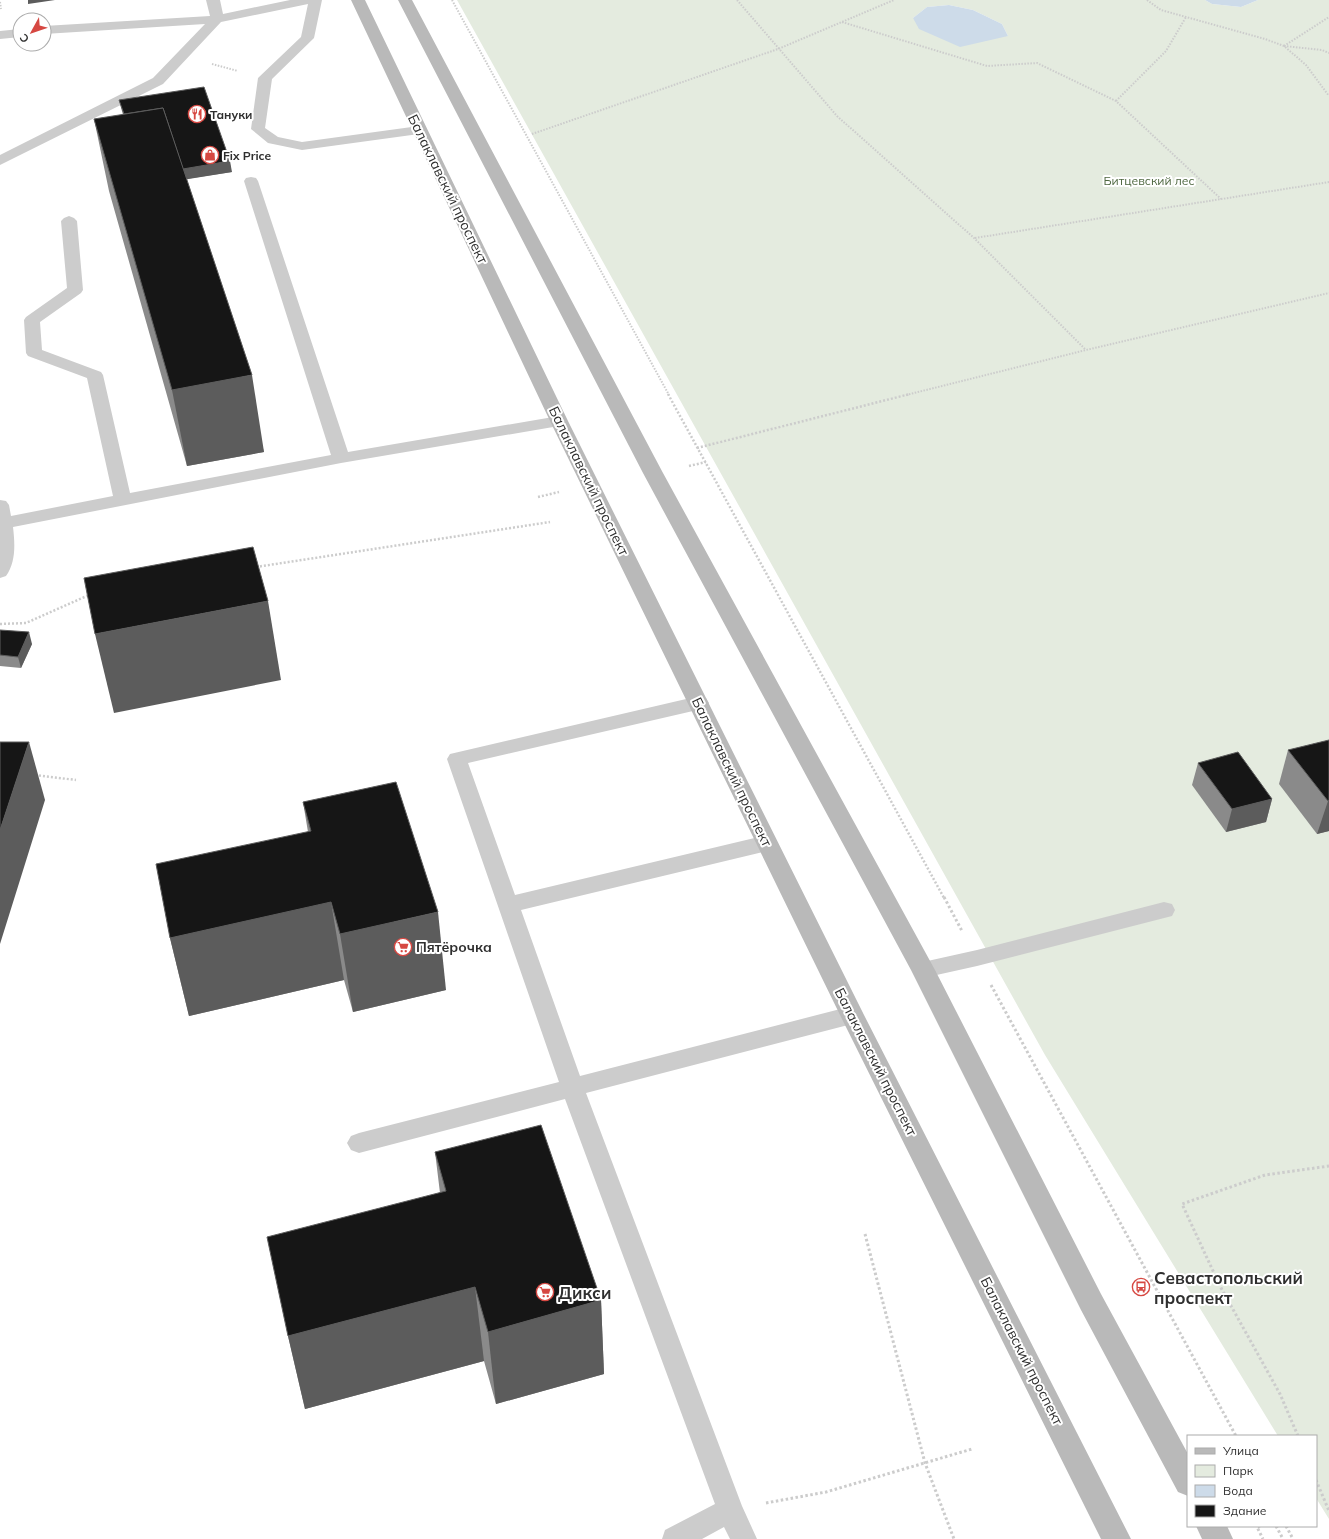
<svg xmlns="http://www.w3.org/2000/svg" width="1329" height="1539" font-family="Mulish,sans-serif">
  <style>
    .green { fill: #e4ebdf; fill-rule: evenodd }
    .water { fill: #cddbe9 }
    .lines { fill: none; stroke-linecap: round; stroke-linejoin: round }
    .path-far2 { stroke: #ccc; stroke-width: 2; stroke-dasharray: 1.5 1.5; stroke-linecap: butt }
    .path-far1 { stroke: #ccc; stroke-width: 2.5; stroke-dasharray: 2 2; stroke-linecap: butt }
    .path { stroke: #ccc; stroke-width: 3; stroke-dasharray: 2.5 2.5; stroke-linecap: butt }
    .lane { fill: #ccc; fill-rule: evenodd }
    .secondary { fill: #b9b9b9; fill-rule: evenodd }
    .wall { fill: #8a8a8a }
    .shaded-wall { fill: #5c5c5c }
    .building { fill: #161616; stroke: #5c5c5c }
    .labels { text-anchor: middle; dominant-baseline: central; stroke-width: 4; stroke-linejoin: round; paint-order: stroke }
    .far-poi-label { font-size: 12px; font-weight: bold; fill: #2f2f2f; stroke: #fff; text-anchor: start }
    .far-park-label { font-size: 12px; fill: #4e6740; stroke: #fff }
    .street-label { font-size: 14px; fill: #2f2f2f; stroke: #fff }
    .poi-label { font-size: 14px; font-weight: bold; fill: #2f2f2f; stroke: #fff; text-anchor: start }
    .near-poi-label { font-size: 17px; font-weight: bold; fill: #2f2f2f; stroke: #fff; text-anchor: start }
  </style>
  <rect width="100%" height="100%" fill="#fff"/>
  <!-- green -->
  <path class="green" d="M457 0H1205L1212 4 1241 7 1258 0H1329V1519L1316 1498V1436H1278L1045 1055ZM949 5 973 10 1002 24 1008 36 913 18 927 7Z"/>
  <!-- water -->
  <g class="water">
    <polygon points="1205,0 1258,0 1241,7 1212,4"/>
    <polygon points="949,5 973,10 1002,24 1008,36 960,47 919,29 913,18 927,7"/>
  </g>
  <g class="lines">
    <!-- path-far2 -->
    <g class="path-far2">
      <polyline points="452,0 669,395"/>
      <polyline points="737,0 837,116 974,238 1086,350"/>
      <polyline points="1147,0 1161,10 1265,39 1284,46 1306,65 1329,96"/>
      <polyline points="0,2 1,9"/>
      <polyline points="842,22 987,66 1037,63 1116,101 1221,199"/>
      <polyline points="1284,46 1329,17"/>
      <polyline points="1284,46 1322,50 1329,53"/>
      <polyline points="212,64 238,71"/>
      <polyline points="1116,101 1166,51 1186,17"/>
      <polyline points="532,134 778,49 894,0"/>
      <polyline points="975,238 1329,182"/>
      <polyline points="906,395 1086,350 1329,293"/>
    </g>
    <!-- path-far1 -->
    <g class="path-far1">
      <polyline points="668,394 944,898"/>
      <polyline points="697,448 910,394"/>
      <polyline points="689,466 706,462"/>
      <polyline points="538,497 559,492"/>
      <polyline points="256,567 550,522"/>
      <polyline points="0,624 26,623 89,595"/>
      <polyline points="35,775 76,780"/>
    </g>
    <!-- path -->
    <g class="path">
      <polyline points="944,897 962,931"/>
      <polyline points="991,985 1236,1436"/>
      <polyline points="865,1234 925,1463 954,1539"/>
      <polyline points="1298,1436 1280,1394 1220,1286 1182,1204 1265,1175 1329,1166"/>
      <polyline points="1316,1480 1329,1511"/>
      <polyline points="766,1503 826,1492 972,1449"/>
      <polyline points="1260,1526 1257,1527 1263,1539"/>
      <polyline points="1276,1526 1283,1539"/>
      <polyline points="1286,1526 1293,1539"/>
    </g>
    <!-- lane -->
    <g class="lane">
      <polygon points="206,0 220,0 223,14 290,0 322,0 314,38 272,79 265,128 278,137 302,142 419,126 424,127 426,130 424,133 419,134 302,150 268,143 251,129 258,78 301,37 308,4 221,22 163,84 0,165 0,155 153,78 205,24 44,34 44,26 210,16"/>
      <polygon points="20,29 20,37 0,39 0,31"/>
      <path d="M251 177 256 178 258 181 348 452 559 416 565 417 567 421 565 425 559 426 341 463 13 527C15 544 16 562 6 576L0 578V500L6 501 9 505 11 516 113 496 87 378 28 356 26 353 24 320 26 317 67 288 61 221 64 218 69 216 74 218 77 221 83 290 81 293 40 322 42 350 101 372 103 375 130 493 331 455 244 181 246 178Z"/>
      <polygon points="699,696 706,698 709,703 706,708 468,763 515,895 767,835 774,838 777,843 774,848 767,851 521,910 580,1076 852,1006 860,1009 863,1015 860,1021 852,1024 586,1093 742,1506 757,1539 730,1539 724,1527 702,1539 662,1539 665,1530 715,1504 565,1099 359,1153 351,1150 347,1143 351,1136 359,1133 559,1082 447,759 450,754"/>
      <polygon points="1164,902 1172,904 1175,910 1172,916 977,966 923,978 915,976 912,970 915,964 923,962 977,950"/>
    </g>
    <!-- secondary -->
    <g class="secondary">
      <polygon points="351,0 365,0 568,421 864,1015 1131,1539 1101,1539 840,1015 550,421"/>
      <polygon points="398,0 412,0 663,473 935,970 1101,1294 1188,1454 1188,1496 1178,1492 1081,1310 911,970 643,473"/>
      <polygon points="1196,1526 1227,1526 1233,1539 1202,1539"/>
    </g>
  </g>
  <!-- wall -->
  <g class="wall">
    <polygon points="119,100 232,172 186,179 264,452 187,466 109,191 94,119 123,115"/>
    <polygon points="0,630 32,644 21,668 0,666"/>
    <polygon points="1329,740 1329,831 1317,834 1279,784 1288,750"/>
    <polygon points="1198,763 1272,799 1266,822 1226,832 1192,785"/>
    <polygon points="303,802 446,990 353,1012 344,980 189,1016 170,938 308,832"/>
    <polygon points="435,1152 601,1300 604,1374 496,1404 484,1361 305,1409 288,1336 440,1193"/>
  </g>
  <!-- shaded-wall -->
  <g class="shaded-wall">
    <polygon points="28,0 55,0 28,4"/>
    <polygon points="230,161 232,172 145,186 143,175"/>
    <polygon points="252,375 264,452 187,466 172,390"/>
    <polygon points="268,601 281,680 114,713 95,634"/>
    <polygon points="29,632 32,644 21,668 18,657"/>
    <polygon points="29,742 45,800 0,944 0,830"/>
    <polygon points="1272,799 1266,822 1226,832 1232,809"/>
    <polygon points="1329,800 1329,831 1317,834 1328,801"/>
    <polygon points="331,902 344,980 189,1016 170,938"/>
    <polygon points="438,912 446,990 353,1012 340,934"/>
    <polygon points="475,1287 484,1361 305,1409 288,1336"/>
    <polygon points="601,1300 604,1374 496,1404 488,1332"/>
  </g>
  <!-- building -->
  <g class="building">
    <polygon points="204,87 230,161 183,169 163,108 124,114 119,100"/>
    <polygon points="163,108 252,375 172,390 94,119"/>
    <polygon points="253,547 268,601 95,634 84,578"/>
    <polygon points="0,630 29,632 18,657 0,655"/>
    <polygon points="1329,740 1329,800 1328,801 1288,750"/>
    <polygon points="0,742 29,742 0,830"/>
    <polygon points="1238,752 1272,799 1232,809 1198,763"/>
    <polygon points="396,782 438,912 340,934 331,902 170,938 156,864 311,831 303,802"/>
    <polygon points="541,1125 601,1300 488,1332 475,1287 288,1336 267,1237 446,1191 435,1152"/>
  </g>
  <!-- icons -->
  <defs>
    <symbol id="restaurant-ring" viewBox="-11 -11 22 22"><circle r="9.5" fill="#fff" stroke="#d64842" stroke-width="1.5"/><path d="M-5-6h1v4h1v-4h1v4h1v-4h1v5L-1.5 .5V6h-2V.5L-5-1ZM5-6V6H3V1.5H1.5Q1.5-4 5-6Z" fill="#d64842"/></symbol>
    <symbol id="shop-ring" viewBox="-11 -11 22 22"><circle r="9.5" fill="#fff" stroke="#d64842" stroke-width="1.5"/><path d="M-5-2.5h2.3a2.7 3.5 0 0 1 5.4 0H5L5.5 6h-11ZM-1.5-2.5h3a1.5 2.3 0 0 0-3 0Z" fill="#d64842"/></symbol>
    <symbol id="supermarket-ring" viewBox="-11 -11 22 22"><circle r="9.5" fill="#fff" stroke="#d64842" stroke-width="1.5"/><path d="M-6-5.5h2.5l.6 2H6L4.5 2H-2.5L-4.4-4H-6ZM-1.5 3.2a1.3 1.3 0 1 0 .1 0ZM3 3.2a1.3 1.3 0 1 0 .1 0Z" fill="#d64842"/></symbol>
    <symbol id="bus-ring" viewBox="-11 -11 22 22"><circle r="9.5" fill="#fff" stroke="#d64842" stroke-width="1.5"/><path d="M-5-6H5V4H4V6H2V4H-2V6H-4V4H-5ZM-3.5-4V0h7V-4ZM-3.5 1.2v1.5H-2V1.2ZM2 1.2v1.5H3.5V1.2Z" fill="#d64842"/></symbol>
  </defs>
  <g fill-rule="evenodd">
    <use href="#restaurant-ring" x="187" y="104" width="20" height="20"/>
    <use href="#shop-ring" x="200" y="145" width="20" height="20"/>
    <use href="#supermarket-ring" x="393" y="937" width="20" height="20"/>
    <use href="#bus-ring" x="1131" y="1277" width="20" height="20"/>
    <use href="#supermarket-ring" x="535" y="1282" width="20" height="20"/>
  </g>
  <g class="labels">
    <!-- far-poi labels -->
    <g class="far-poi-label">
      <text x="210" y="114">Тануки</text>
      <text x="223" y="155">Fix Price</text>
    </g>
    <!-- far-park labels -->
    <g class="far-park-label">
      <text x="1149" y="180">Битцевский лес</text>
    </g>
    <!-- street labels -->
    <g class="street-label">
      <text transform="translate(448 189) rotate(64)">Балаклавский проспект</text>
      <text transform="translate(589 481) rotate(64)">Балаклавский проспект</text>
      <text transform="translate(732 772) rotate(64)">Балаклавский проспект</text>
      <text transform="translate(876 1062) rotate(63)">Балаклавский проспект</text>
      <text transform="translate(1022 1351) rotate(63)">Балаклавский проспект</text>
    </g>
    <!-- poi labels -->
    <g class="poi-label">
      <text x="416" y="947">Пятёрочка</text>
    </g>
    <!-- near-poi labels -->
    <g class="near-poi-label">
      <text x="1154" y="1277">Севастопольский<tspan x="1154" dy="20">проспект</tspan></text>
      <text x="558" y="1292">Дикси</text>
    </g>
  </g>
  <!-- legend -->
  <rect x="1187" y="1435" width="130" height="92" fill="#ffffff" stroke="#acacac"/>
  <rect x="1195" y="1448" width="20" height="6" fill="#b9b9b9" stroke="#acacac"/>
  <text x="1223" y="1455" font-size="12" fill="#2f2f2f">Улица</text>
  <rect x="1195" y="1465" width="20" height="12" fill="#e4ebdf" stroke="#acacac"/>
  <text x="1223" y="1475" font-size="12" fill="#2f2f2f">Парк</text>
  <rect x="1195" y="1485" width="20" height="12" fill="#cddbe9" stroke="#acacac"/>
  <text x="1223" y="1495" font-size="12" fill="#2f2f2f">Вода</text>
  <rect x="1195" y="1505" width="20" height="12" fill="#161616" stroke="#acacac"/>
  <text x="1223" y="1515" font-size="12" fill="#2f2f2f">Здание</text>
  <!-- north arrow -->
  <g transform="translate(32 32) rotate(230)"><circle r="19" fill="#ffffff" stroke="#acacac"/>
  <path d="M0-3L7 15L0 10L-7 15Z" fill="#d64842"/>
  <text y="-6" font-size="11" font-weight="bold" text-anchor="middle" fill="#2f2f2f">С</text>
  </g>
</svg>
